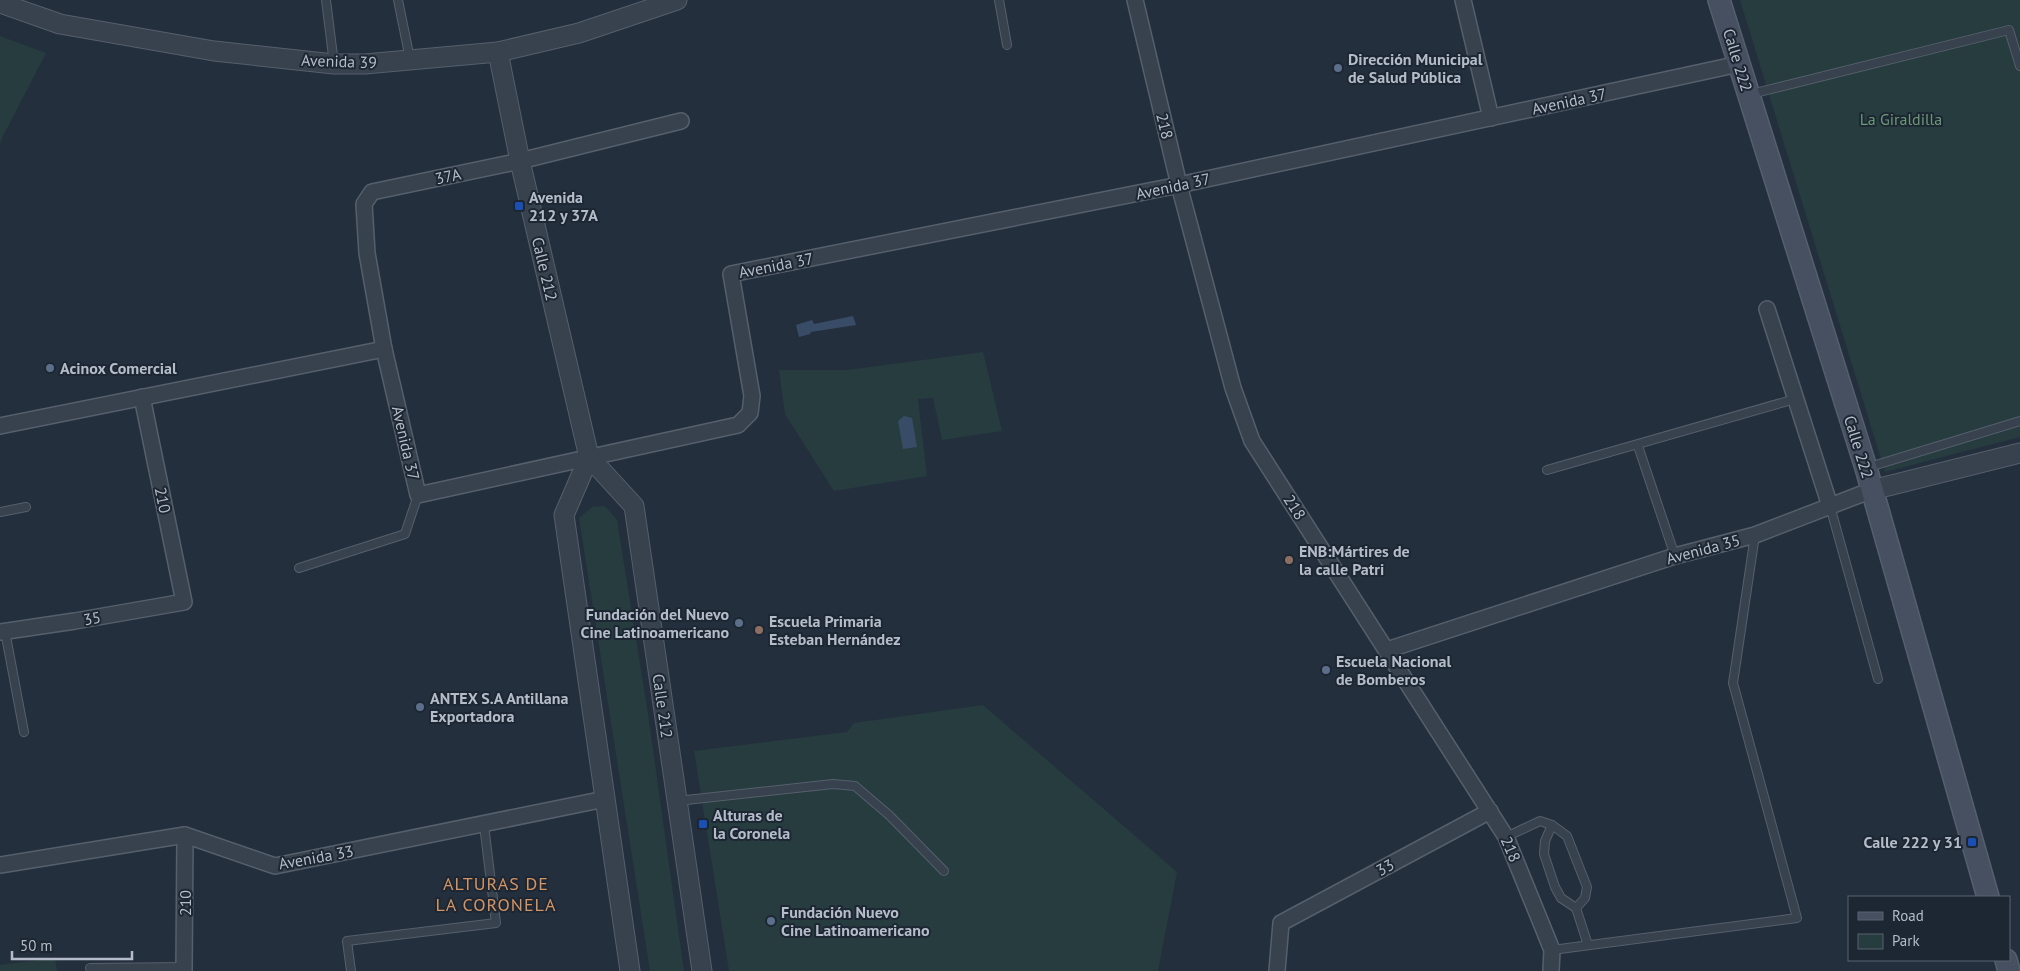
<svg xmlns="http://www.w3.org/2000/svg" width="2020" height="971" font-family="'PT Sans',sans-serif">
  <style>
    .green { fill: #263c3f }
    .water { fill: #394c67 }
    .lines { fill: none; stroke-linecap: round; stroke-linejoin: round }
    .service-casing { stroke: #565f6c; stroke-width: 10 }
    .minor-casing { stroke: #565f6c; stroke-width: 18 }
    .tertiary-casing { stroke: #565f6c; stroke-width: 21 }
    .secondary-casing { stroke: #565f6c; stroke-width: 24 }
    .service { stroke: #38414e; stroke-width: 8 }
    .minor { stroke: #38414e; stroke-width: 15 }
    .tertiary { stroke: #38414e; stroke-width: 19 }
    .secondary { stroke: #465061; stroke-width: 21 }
    .service-dot { fill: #5c6f8a; stroke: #1d2633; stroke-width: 2 }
    .transit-dot { fill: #1a4fb4; stroke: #1d2633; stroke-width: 2 }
    .education-dot { fill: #8d6e63; stroke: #1d2633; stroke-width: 2 }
    .labels { text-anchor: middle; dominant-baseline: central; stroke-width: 4; stroke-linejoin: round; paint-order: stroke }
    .poi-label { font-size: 16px; font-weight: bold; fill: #b4bcc9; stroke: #1d2633; text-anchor: start }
    .street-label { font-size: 16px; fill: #b4bcc9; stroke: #1d2633 }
    .park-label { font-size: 16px; fill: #6b9a76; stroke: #1d2633 }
    .neighbourhood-label { font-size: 18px; letter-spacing: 1px; fill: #d59563; stroke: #1d2633 }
  </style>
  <rect width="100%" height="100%" fill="#242f3e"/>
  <!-- green -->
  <g class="green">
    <polygon points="1740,0 2020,0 2020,437 1885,472"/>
    <polygon points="0,36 46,53 1,140 0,146"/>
    <polygon points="983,352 1002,431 942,440 933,398 918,399 927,476 834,491 785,414 779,370 847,370"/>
    <polygon points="605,506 617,520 648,714 684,971 650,971 579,518 592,507"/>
    <polygon points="983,705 1177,872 1158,971 729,971 694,751 847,732 854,723"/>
    <polygon points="55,958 57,971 0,971 0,965"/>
  </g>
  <!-- water -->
  <g class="water">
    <polygon points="853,316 856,325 811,332 810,334 799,337 796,325 812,320 814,324"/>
    <polygon points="904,416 912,418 917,447 903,449 898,421"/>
  </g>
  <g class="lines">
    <defs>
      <g id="service">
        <polyline points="326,0 334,64"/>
        <polyline points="398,0 410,59"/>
        <polyline points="999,0 1007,45"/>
        <polyline points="1751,94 2009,30 2020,66"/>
        <polyline points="1638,446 1675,556"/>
        <polyline points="1866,468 2020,421"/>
        <polyline points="1547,470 1795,399"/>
        <polyline points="1830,506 1878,679"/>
        <polyline points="0,512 26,507"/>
        <polyline points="299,568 405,534 418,495"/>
        <polyline points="5,631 24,732"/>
        <polyline points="677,801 833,784 855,786 889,815 944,871"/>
        <polyline points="1552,825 1545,841 1544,854 1555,887 1561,898 1576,908"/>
        <polyline points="1506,837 1540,821 1552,825 1567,836 1587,887 1585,898 1576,908 1588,945"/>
        <polyline points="1552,950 1797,918 1733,683 1755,535"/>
        <polyline points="90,968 184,967"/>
        <polyline points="351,971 347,941 496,923 484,825"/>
      </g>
      <g id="minor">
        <polyline points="1135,0 1179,185 1233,388 1252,441 1506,837 1552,950 1551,971"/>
        <polyline points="1463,0 1491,118"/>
        <polyline points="681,121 520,161 372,192 364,204 367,253 384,349 418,495 738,425 750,413 752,396 731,274 1179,185 1739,64"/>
        <polyline points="1767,309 1830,506"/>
        <polyline points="0,426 384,349"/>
        <polyline points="0,632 75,621 184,602 142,397"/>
        <polyline points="1387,650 1675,556 1755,535 1872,490"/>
        <polyline points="0,865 185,835 275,866 605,799"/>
        <polyline points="184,971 185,835"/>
        <polyline points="1277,971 1281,923 1490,811"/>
      </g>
      <g id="tertiary">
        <polyline points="0,3 60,24 214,51 334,64 365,64 498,52 579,33 677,0"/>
        <polyline points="498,52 520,161 589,457 634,506 702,971"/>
        <polyline points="589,457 564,515 630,971"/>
        <polyline points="1872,490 2020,453"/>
      </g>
      <g id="secondary">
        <polyline points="1719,0 1866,468 1988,897"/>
        <polyline points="2006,960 2009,971"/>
      </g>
    </defs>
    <!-- service casing -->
    <use href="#service" class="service-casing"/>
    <!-- minor casing -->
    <use href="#minor" class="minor-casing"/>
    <!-- tertiary casing -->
    <use href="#tertiary" class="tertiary-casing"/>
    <!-- secondary casing -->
    <use href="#secondary" class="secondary-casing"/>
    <!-- service -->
    <use href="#service" class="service"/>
    <!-- minor -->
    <use href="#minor" class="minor"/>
    <!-- tertiary -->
    <use href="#tertiary" class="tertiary"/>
    <!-- secondary -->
    <use href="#secondary" class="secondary"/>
  </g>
  <!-- markers -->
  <g class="service-dot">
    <circle cx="1338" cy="68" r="5"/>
    <circle cx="50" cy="368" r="5"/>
    <circle cx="739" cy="623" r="5"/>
    <circle cx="1326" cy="670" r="5"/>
    <circle cx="420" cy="707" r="5"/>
    <circle cx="771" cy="921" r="5"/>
  </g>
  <g class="transit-dot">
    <rect x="514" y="201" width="10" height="10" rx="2.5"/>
    <rect x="698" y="819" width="10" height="10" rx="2.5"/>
    <rect x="1967" y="837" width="10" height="10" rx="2.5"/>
  </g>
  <g class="education-dot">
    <circle cx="1289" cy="560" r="5"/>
    <circle cx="759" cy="630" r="5"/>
  </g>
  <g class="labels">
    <!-- poi labels -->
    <g class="poi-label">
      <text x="1348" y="59">Dirección Municipal<tspan x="1348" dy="18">de Salud Pública</tspan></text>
      <text x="529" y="197">Avenida<tspan x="529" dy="18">212 y 37A</tspan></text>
      <text x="60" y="368">Acinox Comercial</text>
      <text x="1299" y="551">ENB:Mártires de<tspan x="1299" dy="18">la calle Patri</tspan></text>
      <text x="729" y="614" text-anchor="end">Fundación del Nuevo<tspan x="729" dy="18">Cine Latinoamericano</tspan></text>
      <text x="769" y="621">Escuela Primaria<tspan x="769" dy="18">Esteban Hernández</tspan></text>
      <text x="1336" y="661">Escuela Nacional<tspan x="1336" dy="18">de Bomberos</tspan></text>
      <text x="430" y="698">ANTEX S.A Antillana<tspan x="430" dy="18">Exportadora</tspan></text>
      <text x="713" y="815">Alturas de<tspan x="713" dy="18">la Coronela</tspan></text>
      <text x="1962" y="842" text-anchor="end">Calle 222 y 31</text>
      <text x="781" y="912">Fundación Nuevo<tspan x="781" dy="18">Cine Latinoamericano</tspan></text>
    </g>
    <!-- street labels -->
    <g class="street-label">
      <text transform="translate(1738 60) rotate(73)">Calle 222</text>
      <text transform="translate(339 61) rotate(2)">Avenida 39</text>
      <text transform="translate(1569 101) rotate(-12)">Avenida 37</text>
      <text transform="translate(1165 126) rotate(76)">218</text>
      <text transform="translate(448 176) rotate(-12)">37A</text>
      <text transform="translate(1173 186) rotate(-12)">Avenida 37</text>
      <text transform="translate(776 265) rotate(-11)">Avenida 37</text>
      <text transform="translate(545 269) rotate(77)">Calle 212</text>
      <text transform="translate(406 443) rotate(77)">Avenida 37</text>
      <text transform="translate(1859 447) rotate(73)">Calle 222</text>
      <text transform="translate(163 500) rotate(78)">210</text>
      <text transform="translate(1295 507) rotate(57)">218</text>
      <text transform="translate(1703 549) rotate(-15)">Avenida 35</text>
      <text transform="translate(92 618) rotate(-10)">35</text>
      <text transform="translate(663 706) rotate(82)">Calle 212</text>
      <text transform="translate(1511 849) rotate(66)">218</text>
      <text transform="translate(316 857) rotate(-10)">Avenida 33</text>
      <text transform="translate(1385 867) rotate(-28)">33</text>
      <text transform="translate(185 903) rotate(-90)">210</text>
    </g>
    <!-- park labels -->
    <g class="park-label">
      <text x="1901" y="119">La Giraldilla</text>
    </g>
    <!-- neighbourhood labels -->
    <g class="neighbourhood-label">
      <text x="496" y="883">ALTURAS DE<tspan x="496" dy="21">LA CORONELA</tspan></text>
    </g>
  </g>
  <!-- legend -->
  <rect x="1848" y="896" width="162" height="65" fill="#1d2633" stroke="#59626f"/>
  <rect x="1858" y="912" width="25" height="8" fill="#465061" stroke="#59626f"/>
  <text x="1892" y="921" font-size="15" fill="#b4bcc9">Road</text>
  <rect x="1858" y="934" width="25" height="15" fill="#263c3f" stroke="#59626f"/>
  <text x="1892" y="946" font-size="15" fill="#b4bcc9">Park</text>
  <!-- scale -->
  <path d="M12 951v8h120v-8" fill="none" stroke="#b4bcc9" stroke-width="2.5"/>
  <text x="20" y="951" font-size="15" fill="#b4bcc9" stroke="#1d2633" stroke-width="4" paint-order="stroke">50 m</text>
</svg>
